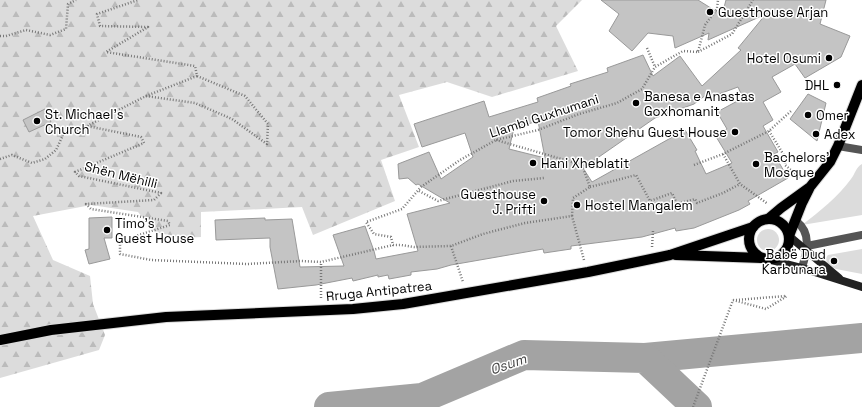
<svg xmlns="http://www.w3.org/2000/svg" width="862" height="407" font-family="'Space Grotesk',sans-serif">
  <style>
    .green { fill: #dcdcdc }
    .forest { fill: url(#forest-firs) }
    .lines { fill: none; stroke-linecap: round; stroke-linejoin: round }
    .river { stroke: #a3a3a3; stroke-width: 30 }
    .building { fill: #c4c4c4; stroke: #999; fill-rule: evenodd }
    .primary-casing { stroke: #dbdbdb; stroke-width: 12 }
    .path { stroke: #777; stroke-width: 2.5; stroke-dasharray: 1 2; stroke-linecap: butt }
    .service { stroke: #555; stroke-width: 8 }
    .pedestrian { stroke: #555; stroke-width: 8 }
    .secondary { stroke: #222; stroke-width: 8 }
    .primary { stroke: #000; stroke-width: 10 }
    .poi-dot { fill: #000; stroke: #fff; stroke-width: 1.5 }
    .labels { text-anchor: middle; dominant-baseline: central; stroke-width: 3; stroke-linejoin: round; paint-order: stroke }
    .poi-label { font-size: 13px; fill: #000; stroke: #fff; text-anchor: start }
    .street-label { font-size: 13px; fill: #000; stroke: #fff }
    .water-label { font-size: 14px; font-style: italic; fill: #444; stroke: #fff }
  </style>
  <defs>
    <pattern id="forest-firs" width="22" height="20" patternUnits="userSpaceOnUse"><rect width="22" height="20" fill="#dcdcdc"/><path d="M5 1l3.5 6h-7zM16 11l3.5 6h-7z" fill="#bbb"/></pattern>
  </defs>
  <rect width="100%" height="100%" fill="#fff"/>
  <!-- green -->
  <g class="green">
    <path d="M862 164V215L802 225C820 211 838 197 851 179 855 174 856 167 862 164Z"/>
    <circle cx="768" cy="240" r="11"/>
    <polygon points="862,249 862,274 836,269 827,265 826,258 828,255"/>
  </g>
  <!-- forest -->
  <polygon class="forest" points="0,0 582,0 556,26 578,71 492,97 447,82 399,95 419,147 381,160 395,201 313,235 302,207 201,212 201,237 182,238 155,232 138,212 91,205 33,216 53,260 90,276 93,304 105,335 99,350 0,378"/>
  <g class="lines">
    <!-- river -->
    <g class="river">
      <polyline points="645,358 862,338"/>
      <polyline points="329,407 422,398 524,355 645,358 697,407"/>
    </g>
  </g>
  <!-- building -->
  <g class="building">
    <path d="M601 0H698L722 15 726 0H826L820 24 850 36 841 57 805 78 795 64 772 77 781 92 763 102 773 120 763 126 778 152 774 154 788 178 748 201 750 204 739 210 694 228 676 231 675 228 642 237 571 246V249L544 253 543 249 451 265 437 269 411 272V275L389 279 388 275 378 277V275L353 281 352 278 316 285 278 289 270 247V238L216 240 215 220 265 218V220L292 219 300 267 344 266 333 235 365 226 374 251 376 259 418 251 407 214 450 203 418 184 416 185 408 178 399 179 398 164 429 152 441 179 473 157 465 133 422 147 414 124 484 101 489 117 538 102 537 98 571 86 570 84 608 72 607 68 643 55 653 76 680 56 702 86 741 50 738 48 766 14 708 40 709 33 675 48 673 36 648 33 632 51 609 31 619 14ZM738 87 743 98 717 112 727 129 715 135 732 163 706 174 695 151 697 150 685 130 592 182 583 168 655 118 694 104 706 95 708 98ZM538 121 545 158 509 149 514 128Z"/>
    <polygon points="808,94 826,103 817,141 790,119"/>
    <polygon points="45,109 51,122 29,132 23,120"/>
    <polygon points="112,217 112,238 104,238 110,259 89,264 85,250 89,249 89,218"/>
  </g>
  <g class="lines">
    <defs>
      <g id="primary">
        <circle cx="769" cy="239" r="20"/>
        <polyline points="768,219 781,208 810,187 830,162 838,146 862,85"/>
        <polyline points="789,236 802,203 809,189"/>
        <polyline points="676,255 762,258"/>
        <polyline points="0,340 51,330 166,317 353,309 403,304 588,272 670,255 753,227"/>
      </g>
    </defs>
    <!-- primary casing -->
    <use href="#primary" class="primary-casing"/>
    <!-- path -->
    <g class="path">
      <polyline points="0,36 6,36 26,30 50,35 66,29 68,4 76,0"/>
      <polyline points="647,48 655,67"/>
      <polyline points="698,52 732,34 753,0"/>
      <polyline points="146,96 195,103 232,119 267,144 268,124 245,96 197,76"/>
      <polyline points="87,126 146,96 197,76 195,66 106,52 148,27 100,26 97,14 138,0"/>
      <polyline points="769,131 785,157 785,165 801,179"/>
      <polyline points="496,140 582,165 590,187 573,198 572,216"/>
      <polyline points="723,154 740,184 768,204"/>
      <polyline points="0,159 12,155 32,163 45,159 56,150 63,135 87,126 141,137 144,143 75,172 79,176 161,193 154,200 86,204 91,209 168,221 170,225 136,236 120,244 120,254 151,260 247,264 301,261 321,262 393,245"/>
      <polyline points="694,165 723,154 769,131 791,111"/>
      <polyline points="590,187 636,175 650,201 672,193 677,204 695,199 697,203 723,193 740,184"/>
      <polyline points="419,191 438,201 513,181 544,178"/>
      <polyline points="451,246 463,282"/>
      <polyline points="652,247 653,231"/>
      <polyline points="584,260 572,216 525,223 483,234 451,246 414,247 401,245 393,245 391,237 374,234 366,222 402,209 421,187 460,160 496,140 538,130 579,114 617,103 642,89 655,67 683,51 698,52 705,25 717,9 718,0"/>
      <polyline points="321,298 321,262"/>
      <polyline points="733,300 766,309 787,296"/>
      <polyline points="736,300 786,296"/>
      <polyline points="693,407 733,300"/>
    </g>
    <!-- service -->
    <polyline class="service" points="838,146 862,150"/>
    <!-- pedestrian -->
    <g class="pedestrian">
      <path d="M796 221C812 233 807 251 802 268"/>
      <polyline points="807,246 862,235"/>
    </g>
    <!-- secondary -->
    <g class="secondary">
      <polyline points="789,236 839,278"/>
      <polyline points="763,258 802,268 862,287"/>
    </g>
    <!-- primary -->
    <use href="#primary" class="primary"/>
  </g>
  <!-- markers -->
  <g class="poi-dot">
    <circle cx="710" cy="12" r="4"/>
    <circle cx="829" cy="58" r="4"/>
    <circle cx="837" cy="85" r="4"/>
    <circle cx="636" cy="103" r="4"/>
    <circle cx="808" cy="115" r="4"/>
    <circle cx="37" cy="121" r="4"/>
    <circle cx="735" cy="132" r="4"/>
    <circle cx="816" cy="134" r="4"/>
    <circle cx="533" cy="163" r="4"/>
    <circle cx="756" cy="164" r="4"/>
    <circle cx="544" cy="201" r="4"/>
    <circle cx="577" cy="205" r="4"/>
    <circle cx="107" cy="230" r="4"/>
    <circle cx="834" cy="261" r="4"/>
  </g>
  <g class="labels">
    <!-- poi labels -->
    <g class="poi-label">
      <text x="718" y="12">Guesthouse Arjan</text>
      <text x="821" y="58" text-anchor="end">Hotel Osumi</text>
      <text x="829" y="85" text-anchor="end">DHL</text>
      <text x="644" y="96">Banesa e Anastas<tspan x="644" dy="15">Goxhomanit</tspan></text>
      <text x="45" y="114">St. Michael's<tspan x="45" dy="15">Church</tspan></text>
      <text x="816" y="115">Omer</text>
      <text x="727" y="132" text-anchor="end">Tomor Shehu Guest House</text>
      <text x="824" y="134">Adex</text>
      <text x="764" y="157">Bachelors'<tspan x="764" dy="15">Mosque</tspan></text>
      <text x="541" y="163">Hani Xheblatit</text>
      <text x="536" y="194" text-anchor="end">Guesthouse<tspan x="536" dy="15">J. Prifti</tspan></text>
      <text x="585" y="205">Hostel Mangalem</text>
      <text x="115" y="223">Timo's<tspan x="115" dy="15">Guest House</tspan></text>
      <text x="826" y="254" text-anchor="end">Babë Dud<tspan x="826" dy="15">Karbunara</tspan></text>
    </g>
    <!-- street labels -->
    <g class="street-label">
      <text transform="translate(544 116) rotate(-18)">Llambi Guxhumani</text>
      <text transform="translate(121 175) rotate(14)">Shën Mëhilli</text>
      <text transform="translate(379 291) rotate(-6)">Rruga Antipatrea</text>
    </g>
    <!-- water labels -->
    <g class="water-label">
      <text transform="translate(508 364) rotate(-19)">Osum</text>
    </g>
  </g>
</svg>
